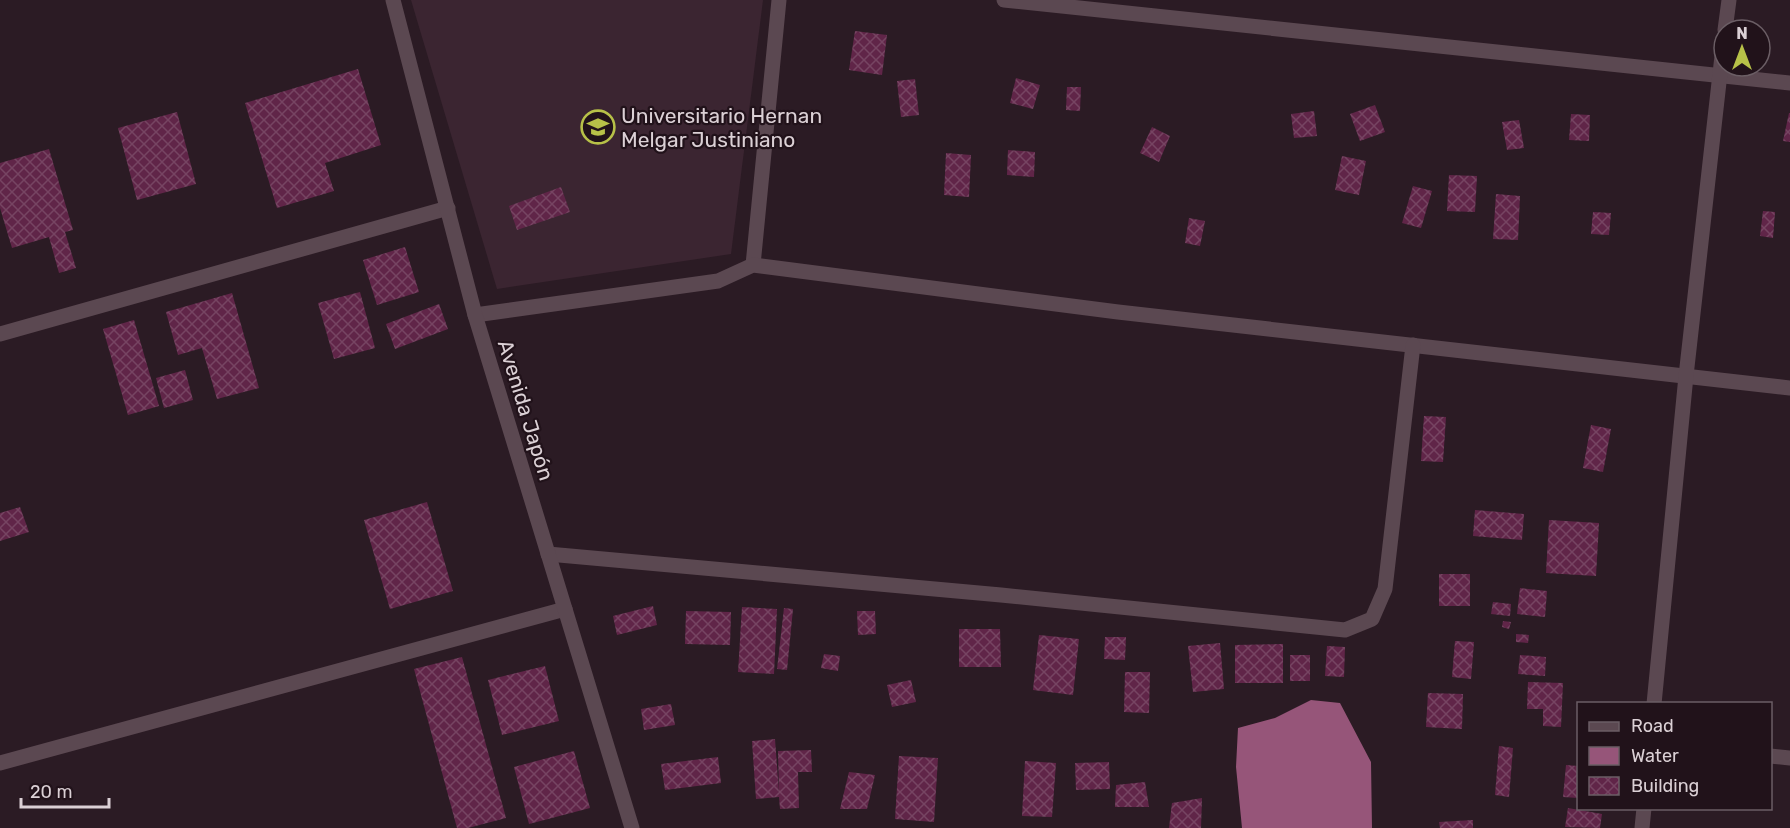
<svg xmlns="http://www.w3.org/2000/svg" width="1790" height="828" font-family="Rubik,sans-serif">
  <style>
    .built { fill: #3b2531 }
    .water { fill: #965579 }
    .building { fill: url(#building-cross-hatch) }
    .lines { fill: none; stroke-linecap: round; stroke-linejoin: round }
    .minor { stroke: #5b4851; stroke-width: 15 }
    .tertiary { stroke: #5b4851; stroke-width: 15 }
    .labels { text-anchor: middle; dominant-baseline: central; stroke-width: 4.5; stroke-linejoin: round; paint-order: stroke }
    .poi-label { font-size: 21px; fill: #dbd0d5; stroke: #21121a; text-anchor: start }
    .street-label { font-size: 21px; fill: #dbd0d5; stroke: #21121a }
  </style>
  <defs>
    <pattern id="building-cross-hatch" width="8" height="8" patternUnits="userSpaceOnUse" patternTransform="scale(1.5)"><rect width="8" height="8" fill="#602548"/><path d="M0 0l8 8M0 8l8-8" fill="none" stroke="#764462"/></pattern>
  </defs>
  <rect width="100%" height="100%" fill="#2b1b24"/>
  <!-- built -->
  <polygon class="built" points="411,0 763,0 731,254 497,289"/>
  <!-- water -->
  <polygon class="water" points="1311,700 1340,703 1371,762 1372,828 1242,828 1236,767 1238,728 1275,718"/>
  <!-- building -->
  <g class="building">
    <polygon points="855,31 887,35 882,75 849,70"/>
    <polygon points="358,69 381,145 325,163 334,191 277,208 245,103"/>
    <polygon points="1016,78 1040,85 1033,109 1010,103"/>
    <polygon points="915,79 919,115 901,117 897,81"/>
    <polygon points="1067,87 1081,87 1080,111 1066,110"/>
    <polygon points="1375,105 1385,132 1360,141 1350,114"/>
    <polygon points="1314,111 1317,136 1294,138 1291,114"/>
    <polygon points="177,112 196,184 137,200 118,128"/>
    <polygon points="1789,113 1790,113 1790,142 1783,141"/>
    <polygon points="1571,114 1590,115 1589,141 1569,140"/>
    <polygon points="1519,120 1524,148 1507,150 1502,122"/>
    <polygon points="1152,127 1170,136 1159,162 1140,153"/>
    <polygon points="49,149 73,230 65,232 76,268 59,273 49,237 12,248 0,208 0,163"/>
    <polygon points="1008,150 1035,152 1034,177 1007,175"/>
    <polygon points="946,153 971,155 969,197 944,195"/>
    <polygon points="1342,156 1366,161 1359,195 1335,190"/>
    <polygon points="1449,175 1477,176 1475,212 1447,211"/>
    <polygon points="1413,186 1432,191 1421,228 1402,223"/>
    <polygon points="561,187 570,212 517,230 509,206"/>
    <polygon points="1496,194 1520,196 1518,240 1493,239"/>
    <polygon points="1763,211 1775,212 1773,238 1760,236"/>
    <polygon points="1593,212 1611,213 1609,235 1591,234"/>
    <polygon points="1189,218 1205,221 1200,246 1185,243"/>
    <polygon points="405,247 419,292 377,305 363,260"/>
    <polygon points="360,292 375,348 334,359 318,303"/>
    <polygon points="232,293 259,388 217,399 202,348 178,355 166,312"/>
    <polygon points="439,304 448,329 395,349 386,324"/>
    <polygon points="134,320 159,406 128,415 103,329"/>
    <polygon points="185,370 193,400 164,408 156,378"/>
    <polygon points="1424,416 1446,417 1443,462 1421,461"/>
    <polygon points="1591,425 1611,429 1603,472 1583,468"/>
    <polygon points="427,502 453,591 390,609 364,520"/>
    <polygon points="20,507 29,532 0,541 0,513"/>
    <polygon points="1475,510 1524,514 1522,540 1473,536"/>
    <polygon points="1549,520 1599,523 1596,576 1546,573"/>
    <rect x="1439" y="574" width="31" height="32"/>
    <polygon points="1520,588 1547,591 1545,617 1517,614"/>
    <polygon points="1493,602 1511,604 1510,616 1491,614"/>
    <polygon points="653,606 657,625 617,635 613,616"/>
    <polygon points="742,607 777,609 774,674 738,672"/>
    <polygon points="784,608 793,609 787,670 777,669"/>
    <polygon points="686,611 731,612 730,645 685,644"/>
    <polygon points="857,611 875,611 876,634 858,635"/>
    <polygon points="1503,621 1511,622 1509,629 1502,627"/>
    <polygon points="959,629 1000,629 1001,667 959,667"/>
    <polygon points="1516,634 1529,635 1528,643 1516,642"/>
    <polygon points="1039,635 1079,639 1073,695 1033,690"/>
    <polygon points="1105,637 1126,637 1125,660 1104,659"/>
    <polygon points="1455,641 1474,642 1471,679 1452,677"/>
    <polygon points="1220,643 1224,689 1193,692 1188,646"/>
    <polygon points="1283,644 1283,683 1235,683 1235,645"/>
    <polygon points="1327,646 1345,647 1344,677 1325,676"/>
    <polygon points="824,654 840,656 838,671 821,668"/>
    <rect x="1290" y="655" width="20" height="26"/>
    <polygon points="1520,655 1546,657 1545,676 1518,674"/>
    <polygon points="462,657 506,818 468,828 457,828 414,669"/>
    <polygon points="545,666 559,721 502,735 488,680"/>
    <polygon points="1125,672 1150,672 1149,713 1124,712"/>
    <polygon points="911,680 916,702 892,707 887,685"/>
    <polygon points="1528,682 1563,683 1561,727 1543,726 1543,709 1527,709"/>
    <polygon points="1428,693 1463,694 1462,729 1426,727"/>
    <polygon points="671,704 675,725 644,730 641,709"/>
    <polygon points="775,739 779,793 778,751 811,750 812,772 798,772 799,808 780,809 779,797 756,799 752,741"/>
    <polygon points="1499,746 1513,748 1509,797 1495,795"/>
    <polygon points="574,751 590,808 529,824 514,767"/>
    <polygon points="899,756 938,758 934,822 895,819"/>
    <polygon points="718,757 721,783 665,790 661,764"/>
    <polygon points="1025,761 1056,763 1052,817 1022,816"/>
    <polygon points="1109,762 1110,789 1076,790 1075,763"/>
    <polygon points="1566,765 1578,766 1578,798 1563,797"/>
    <polygon points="849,772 875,775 867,809 840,809"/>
    <polygon points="1145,782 1149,807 1115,807 1116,785"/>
    <polygon points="1202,798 1201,828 1169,828 1172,803"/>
    <polygon points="1568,808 1602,814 1600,828 1565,827"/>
    <polygon points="1473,820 1473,828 1440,828 1439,822"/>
  </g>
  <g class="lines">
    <!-- minor -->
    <g class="minor">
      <polyline points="1004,0 1790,83"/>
      <polyline points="1725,30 1729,0"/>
      <polyline points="753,265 779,0"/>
      <polyline points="475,315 718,281 753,265 1118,312 1790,388"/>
      <polyline points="0,334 448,208"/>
      <polyline points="548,554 1001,595 1345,630 1372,619 1385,589 1413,345"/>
      <polyline points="1654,704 1686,376 1724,38"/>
      <polyline points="1770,756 1790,758"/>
      <polyline points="0,763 565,609"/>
      <polyline points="1642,828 1644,808"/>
    </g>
    <!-- tertiary -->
    <polyline class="tertiary" points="393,0 475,315 632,828"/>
  </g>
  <!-- icons -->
  <defs>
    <symbol id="university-ring" viewBox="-11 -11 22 22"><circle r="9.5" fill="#21121a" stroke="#b7c148" stroke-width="1.5"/><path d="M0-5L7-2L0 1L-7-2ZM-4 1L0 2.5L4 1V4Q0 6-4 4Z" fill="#b7c148"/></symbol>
  </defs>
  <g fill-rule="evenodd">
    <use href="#university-ring" x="579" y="108" width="38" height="38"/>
  </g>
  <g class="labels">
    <!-- poi labels -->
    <g class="poi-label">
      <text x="621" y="115">Universitario Hernan<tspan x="621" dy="24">Melgar Justiniano</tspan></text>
    </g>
    <!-- street labels -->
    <g class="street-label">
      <text transform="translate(526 410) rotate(73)">Avenida Japón</text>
    </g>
  </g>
  <!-- legend -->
  <rect x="1577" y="702" width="195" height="108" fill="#21121a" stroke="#6b5e65" stroke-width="1.5"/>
  <rect x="1589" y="722" width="30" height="9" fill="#5b4851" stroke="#6b5e65" stroke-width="1.5"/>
  <text x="1631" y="732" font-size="18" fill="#dbd0d5">Road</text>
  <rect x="1589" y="747" width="30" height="18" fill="#965579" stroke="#6b5e65" stroke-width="1.5"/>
  <text x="1631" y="762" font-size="18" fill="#dbd0d5">Water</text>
  <rect x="1589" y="777" width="30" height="18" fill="url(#building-cross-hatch)" stroke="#6b5e65" stroke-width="1.5"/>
  <text x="1631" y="792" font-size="18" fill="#dbd0d5">Building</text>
  <!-- north arrow -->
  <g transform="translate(1742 48)"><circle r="28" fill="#21121a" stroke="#6b5e65" stroke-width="1.5"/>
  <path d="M0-4.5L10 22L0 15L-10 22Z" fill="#b7c148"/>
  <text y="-9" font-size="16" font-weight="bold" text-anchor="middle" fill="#dbd0d5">N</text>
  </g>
  <!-- scale -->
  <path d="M21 798v9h88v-9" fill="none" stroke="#dbd0d5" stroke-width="3"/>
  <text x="30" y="798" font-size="18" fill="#dbd0d5" stroke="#21121a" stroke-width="4.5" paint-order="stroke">20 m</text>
</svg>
